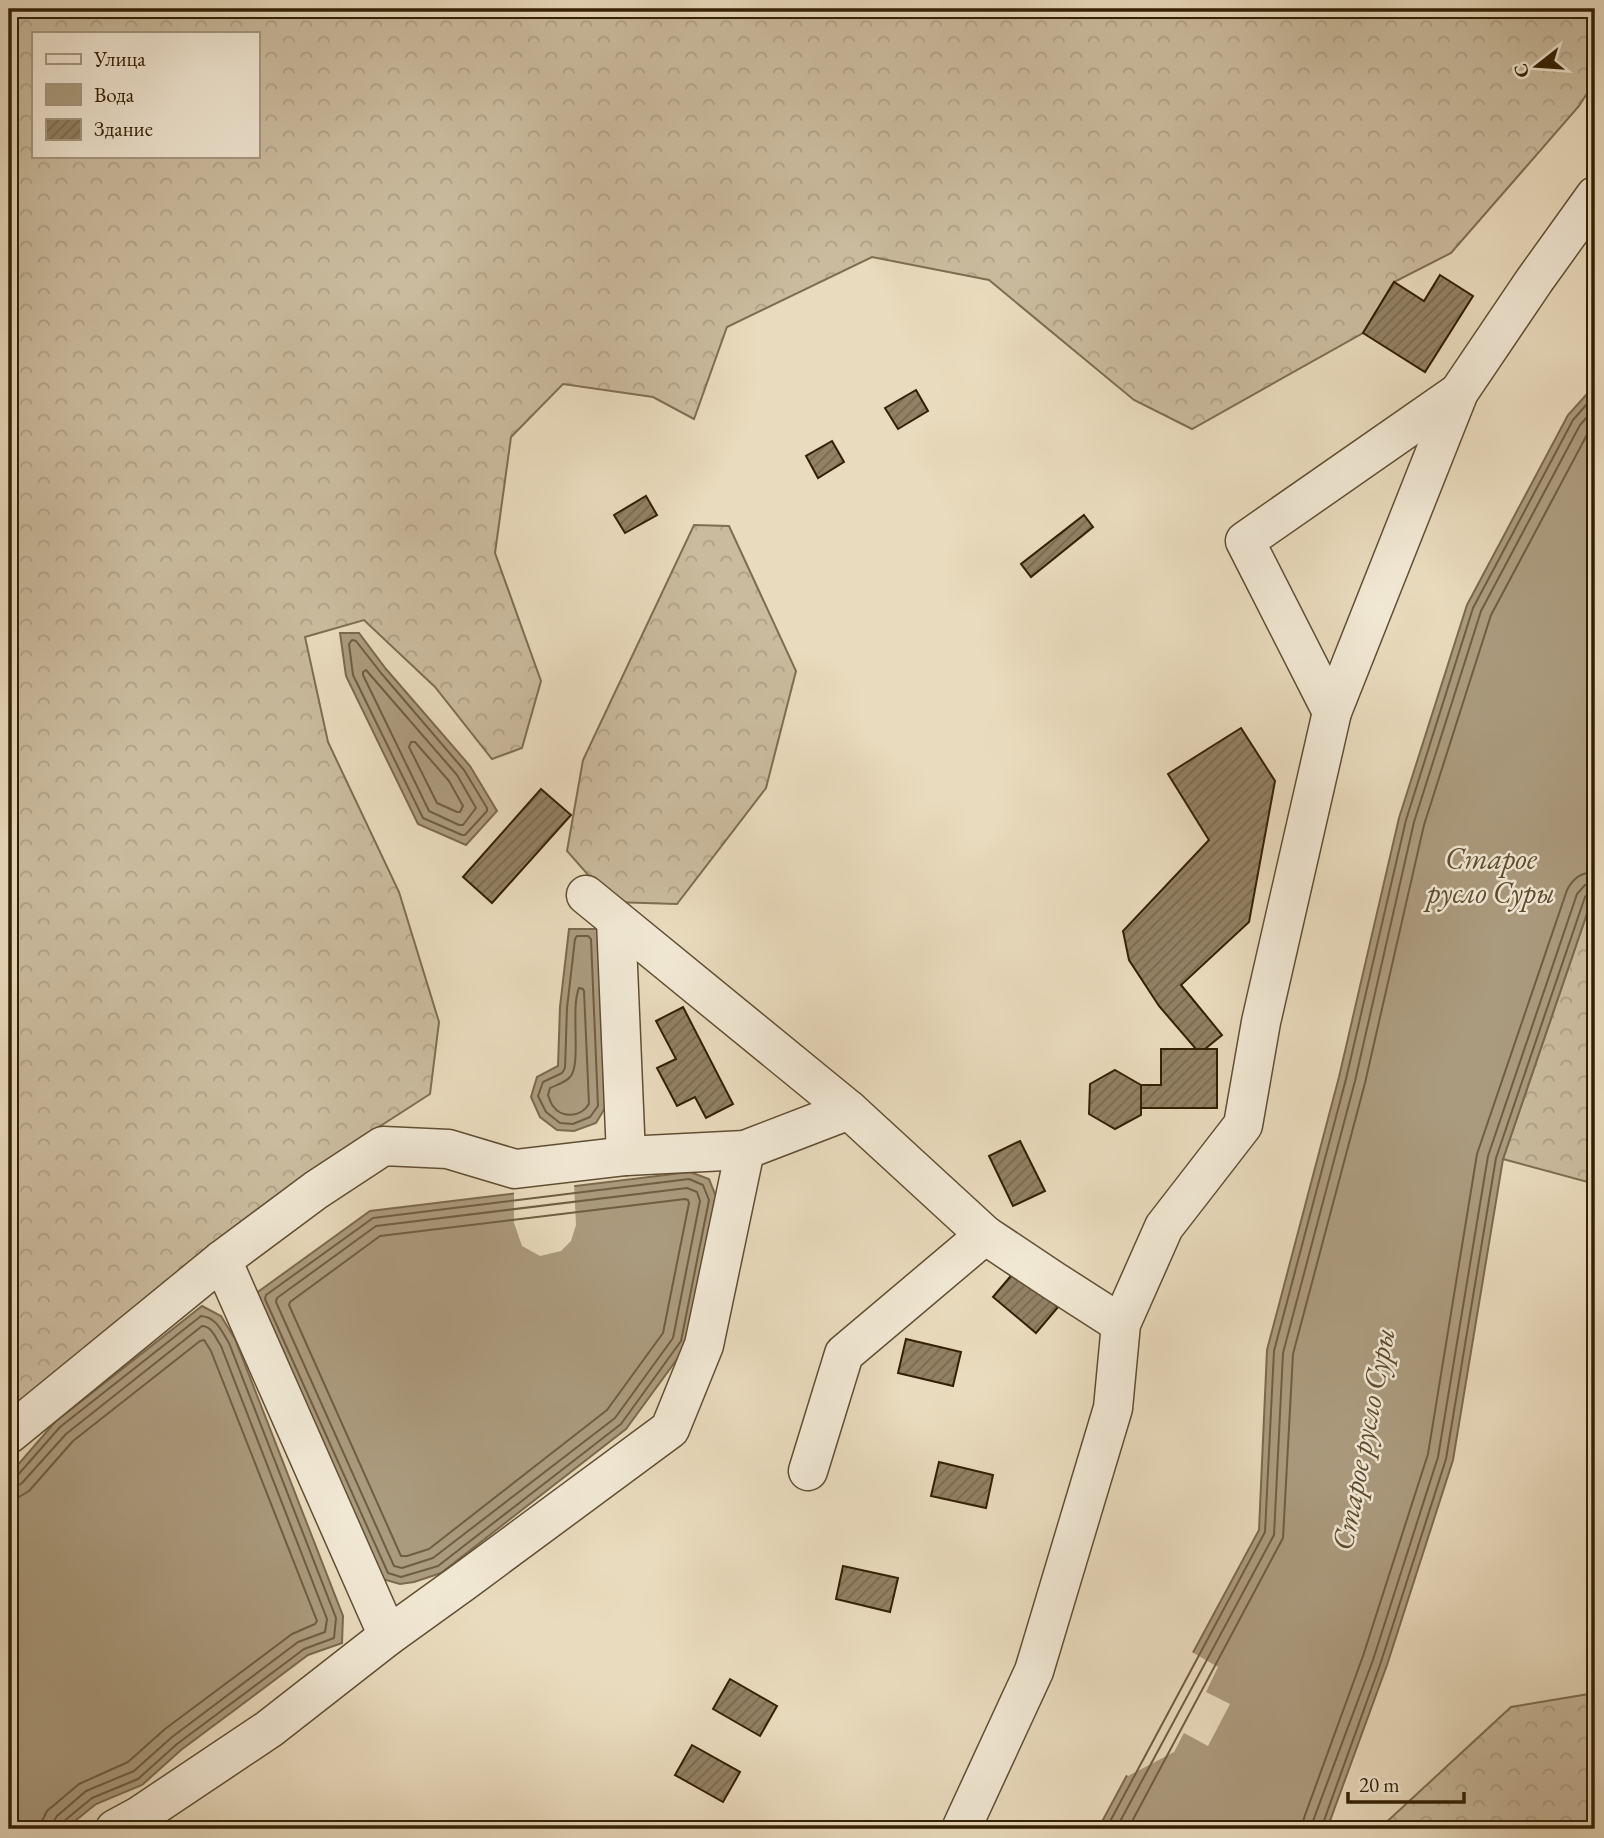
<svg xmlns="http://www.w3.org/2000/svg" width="1604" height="1838" font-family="'EB Garamond',serif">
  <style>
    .forest { fill: url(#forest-crowns); stroke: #7e6e51; stroke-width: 2; fill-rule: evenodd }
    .water { fill: #ab9b7e; stroke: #7b6a4d; stroke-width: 2 }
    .pier { fill: #e9dbbd }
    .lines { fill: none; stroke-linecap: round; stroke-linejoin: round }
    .shore { stroke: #6f5e41; stroke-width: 2 }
    .building { fill: url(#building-hatch); stroke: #332004; stroke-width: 2 }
    .minor-casing { stroke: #604f32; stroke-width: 41 }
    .minor { stroke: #f1e8d4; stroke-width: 38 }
    .labels { text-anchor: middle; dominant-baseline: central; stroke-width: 5; stroke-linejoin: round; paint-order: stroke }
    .water-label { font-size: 30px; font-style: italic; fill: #5d4b2f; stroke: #f1e8d4 }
  </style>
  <defs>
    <pattern id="forest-crowns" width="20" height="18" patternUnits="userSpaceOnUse" patternTransform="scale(1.75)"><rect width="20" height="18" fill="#cabb9e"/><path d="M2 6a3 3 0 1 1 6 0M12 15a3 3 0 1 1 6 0" fill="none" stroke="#aea086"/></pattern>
    <pattern id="building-hatch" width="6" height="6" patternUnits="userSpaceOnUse" patternTransform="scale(1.75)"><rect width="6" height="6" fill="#928164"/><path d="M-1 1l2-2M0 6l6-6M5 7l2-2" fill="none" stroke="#786950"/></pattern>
  </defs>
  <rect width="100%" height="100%" fill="#e9dbbd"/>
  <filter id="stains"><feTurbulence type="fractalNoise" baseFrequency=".00286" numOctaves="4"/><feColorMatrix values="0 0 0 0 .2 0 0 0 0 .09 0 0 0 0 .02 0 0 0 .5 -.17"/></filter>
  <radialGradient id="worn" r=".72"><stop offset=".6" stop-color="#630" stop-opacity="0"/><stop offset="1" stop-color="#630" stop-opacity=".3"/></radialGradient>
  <!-- forest -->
  <g class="forest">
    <path d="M9 9H1595V81L1579 106 1451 253 1394 282 1363 333 1192 429 1134 400 989 280 872 257 727 327 694 419 653 397 563 384 511 437 495 553 541 681 522 748 492 759 435 687 364 620 305 637 328 742 399 892 439 1022 430 1094 368 1134 9 1425ZM33 33H257V156H33Z"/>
    <polygon points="694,525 729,526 796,671 766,788 677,904 612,902 567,851 583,760"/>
    <polygon points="1595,890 1595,1184 1503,1159"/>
    <polygon points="1595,1693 1595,1829 1379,1829 1511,1707"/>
  </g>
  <!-- water -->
  <g class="water">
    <polygon points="1595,385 1595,890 1503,1159 1453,1460 1387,1665 1327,1829 1098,1829 1259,1530 1267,1350 1339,1077 1399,818 1467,605 1568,415"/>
    <polygon points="340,633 359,633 386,669 470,766 497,811 466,845 418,824 346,676"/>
    <polygon points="569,929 598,929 605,1108 596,1123 574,1131 557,1130 540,1117 531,1097 537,1077 558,1066 560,1007"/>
    <polygon points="690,1172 709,1179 717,1199 688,1344 626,1429 441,1573 414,1582 400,1584 382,1579 255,1294 370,1211"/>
    <polygon points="202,1306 221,1316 235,1339 343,1616 342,1643 308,1655 181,1750 142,1785 96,1804 65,1829 9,1829 9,1475 55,1422"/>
  </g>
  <!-- pier -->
  <g class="pier">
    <polygon points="574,1183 576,1225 571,1241 561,1251 540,1256 522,1246 514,1223 514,1190"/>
    <polygon points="1190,1651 1218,1667 1206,1692 1230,1704 1208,1746 1184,1733 1174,1752 1128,1776 1125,1774"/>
  </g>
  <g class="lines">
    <!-- shore -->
    <g class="shore">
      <polygon points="352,640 356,641 381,673 464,770 487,808 487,811 465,835 462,835 423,818 353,675 349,644"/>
      <polygon points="366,670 457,775 476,808 463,825 459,825 429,811 363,675 363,672"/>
      <polygon points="411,742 415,742 449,781 463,806 460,812 457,812 437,803 409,747"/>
      <polygon points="577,936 588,936 591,939 598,1106 590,1117 573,1124 560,1123 546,1112 538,1096 543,1082 562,1073 565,1068 567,1008 575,939"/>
      <path d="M579 988 583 989 584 991 589 1104C581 1117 562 1119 553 1106 551 1104 549 1097 548 1095L550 1088C556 1085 565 1083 570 1077 582 1064 570 1009 579 988Z"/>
      <polygon points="689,1179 703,1185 709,1200 681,1341 621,1424 438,1566 401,1577 388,1573 265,1299 266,1295 373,1218"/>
      <polygon points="687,1188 697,1192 700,1201 673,1338 615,1418 433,1558 402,1568 394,1566 276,1302 277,1298 376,1226"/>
      <polygon points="685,1199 688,1200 689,1203 663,1333 607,1410 429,1549 407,1556 401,1556 289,1305 290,1302 380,1236"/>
      <path d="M9 1478 17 1476 60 1427 201 1316C216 1317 221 1330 229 1343L336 1618 334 1638 304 1649 177 1744 138 1779 92 1798 63 1822 61 1829"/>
      <path d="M9 1487H16L22 1483 66 1434 202 1326C212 1326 216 1339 221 1346L327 1619 325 1632 298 1642 172 1737 134 1771 86 1791 57 1816 53 1822 52 1829"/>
      <polyline points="9,1498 19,1497 29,1491 73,1441 200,1341 204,1340 211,1351 317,1621 315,1624 292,1634 165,1729 128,1762 79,1784 47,1811 42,1821 42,1829"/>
      <polyline points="1106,1829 1265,1532 1274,1351 1346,1079 1406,820 1473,608 1573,420 1595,395"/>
      <polyline points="1116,1829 1274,1535 1283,1353 1355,1081 1414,822 1481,611 1580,425 1595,408"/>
      <polyline points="1128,1829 1283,1538 1293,1354 1365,1083 1424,825 1491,615 1589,431 1595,424"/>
      <path d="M1302 1829 1304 1818 1363 1656 1428 1454 1477 1154 1567 890C1573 878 1582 872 1595 872"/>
      <polyline points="1312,1829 1313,1821 1373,1660 1438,1457 1488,1156 1577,894 1585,885 1595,883"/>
      <polyline points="1321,1829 1381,1662 1446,1459 1496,1158 1585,897 1589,892 1595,891"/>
    </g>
  </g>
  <!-- building -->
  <g class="building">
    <polygon points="1440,275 1473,296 1425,372 1363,333 1394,282 1424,301"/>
    <polygon points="916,390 928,411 898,429 885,408"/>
    <polygon points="832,441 844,462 818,478 806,456"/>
    <polygon points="646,496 657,515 625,533 614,515"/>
    <polygon points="1084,515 1093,527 1031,577 1021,564"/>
    <polygon points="1241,728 1275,781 1249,922 1181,985 1222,1035 1205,1049 1196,1049 1159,1006 1129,960 1123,931 1209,840 1168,774"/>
    <polygon points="541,789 571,815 492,903 463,877"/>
    <polygon points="683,1007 733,1104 706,1118 695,1097 677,1106 657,1068 676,1059 656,1021"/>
    <polygon points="1161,1049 1217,1049 1217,1108 1140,1108 1141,1085 1161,1085"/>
    <polygon points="1115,1070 1141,1085 1141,1115 1115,1129 1089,1114 1090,1084"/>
    <polygon points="1020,1141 1045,1191 1013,1206 989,1156"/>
    <polygon points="1015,1271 1058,1307 1036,1333 993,1297"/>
    <polygon points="906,1339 961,1352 953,1386 898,1373"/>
    <polygon points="939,1462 993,1475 986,1508 931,1496"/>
    <polygon points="843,1566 898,1578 890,1612 836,1599"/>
    <polygon points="730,1679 777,1706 760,1736 713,1709"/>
    <polygon points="692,1745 740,1772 723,1802 675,1775"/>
  </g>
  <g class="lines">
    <defs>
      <g id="minor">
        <polyline points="1332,712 1245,541 1459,392"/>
        <polyline points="586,895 849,1110 985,1235"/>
        <polyline points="616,920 626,1156"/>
        <polyline points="222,1260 388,1636"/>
        <polyline points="9,1434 222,1260 316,1190 383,1146 448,1149 515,1169 626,1156 745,1150 849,1110"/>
        <polyline points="808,1471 844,1354 985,1235 1054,1281 1121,1324"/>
        <polyline points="115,1829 139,1816 269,1729 388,1636 463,1582 670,1429 704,1345 745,1150"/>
        <polyline points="961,1829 1034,1671 1113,1408 1121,1324 1164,1227 1243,1125 1261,1022 1332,712 1459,392 1534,281 1595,196"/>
      </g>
    </defs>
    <!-- minor casing -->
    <use href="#minor" class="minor-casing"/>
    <!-- minor -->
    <use href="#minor" class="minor"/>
  </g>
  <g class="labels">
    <!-- water labels -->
    <g class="water-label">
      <text x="1491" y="858">Старое<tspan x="1491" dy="34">русло Суры</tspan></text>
      <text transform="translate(1363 1439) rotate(-79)">Старое русло Суры</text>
    </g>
  </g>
  <!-- margin -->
  <rect width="1604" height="1838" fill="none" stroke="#e9dbbd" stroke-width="35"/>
  <rect x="10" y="10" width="1583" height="1817" fill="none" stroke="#332004" stroke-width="3.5"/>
  <rect x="18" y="18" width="1569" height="1803" fill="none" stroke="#332004" stroke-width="2"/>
  <!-- legend -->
  <rect x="32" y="32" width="228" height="126" fill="#f1e8d4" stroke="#a59881" stroke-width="2"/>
  <rect x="46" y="54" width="35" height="10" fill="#f1e8d4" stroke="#a59881" stroke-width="2"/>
  <text x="94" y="66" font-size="21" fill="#332004">Улица</text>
  <rect x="46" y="84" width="35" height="21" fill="#ab9b7e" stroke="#a59881" stroke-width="2"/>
  <text x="94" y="102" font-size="21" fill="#332004">Вода</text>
  <rect x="46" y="119" width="35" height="21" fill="url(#building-hatch)" stroke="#a59881" stroke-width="2"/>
  <text x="94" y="136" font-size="21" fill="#332004">Здание</text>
  <!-- north arrow -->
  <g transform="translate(1537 66) rotate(253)" stroke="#f1e8d4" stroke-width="5" paint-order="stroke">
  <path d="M0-5L12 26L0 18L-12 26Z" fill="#332004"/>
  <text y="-10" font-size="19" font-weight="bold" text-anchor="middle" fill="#332004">С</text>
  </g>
  <!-- scale -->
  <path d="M1348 1792v10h116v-10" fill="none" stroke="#332004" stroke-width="3.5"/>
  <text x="1359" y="1792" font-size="21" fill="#332004" stroke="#f1e8d4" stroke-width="5" paint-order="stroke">20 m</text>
  <rect width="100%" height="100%" filter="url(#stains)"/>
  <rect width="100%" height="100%" fill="url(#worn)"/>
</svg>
